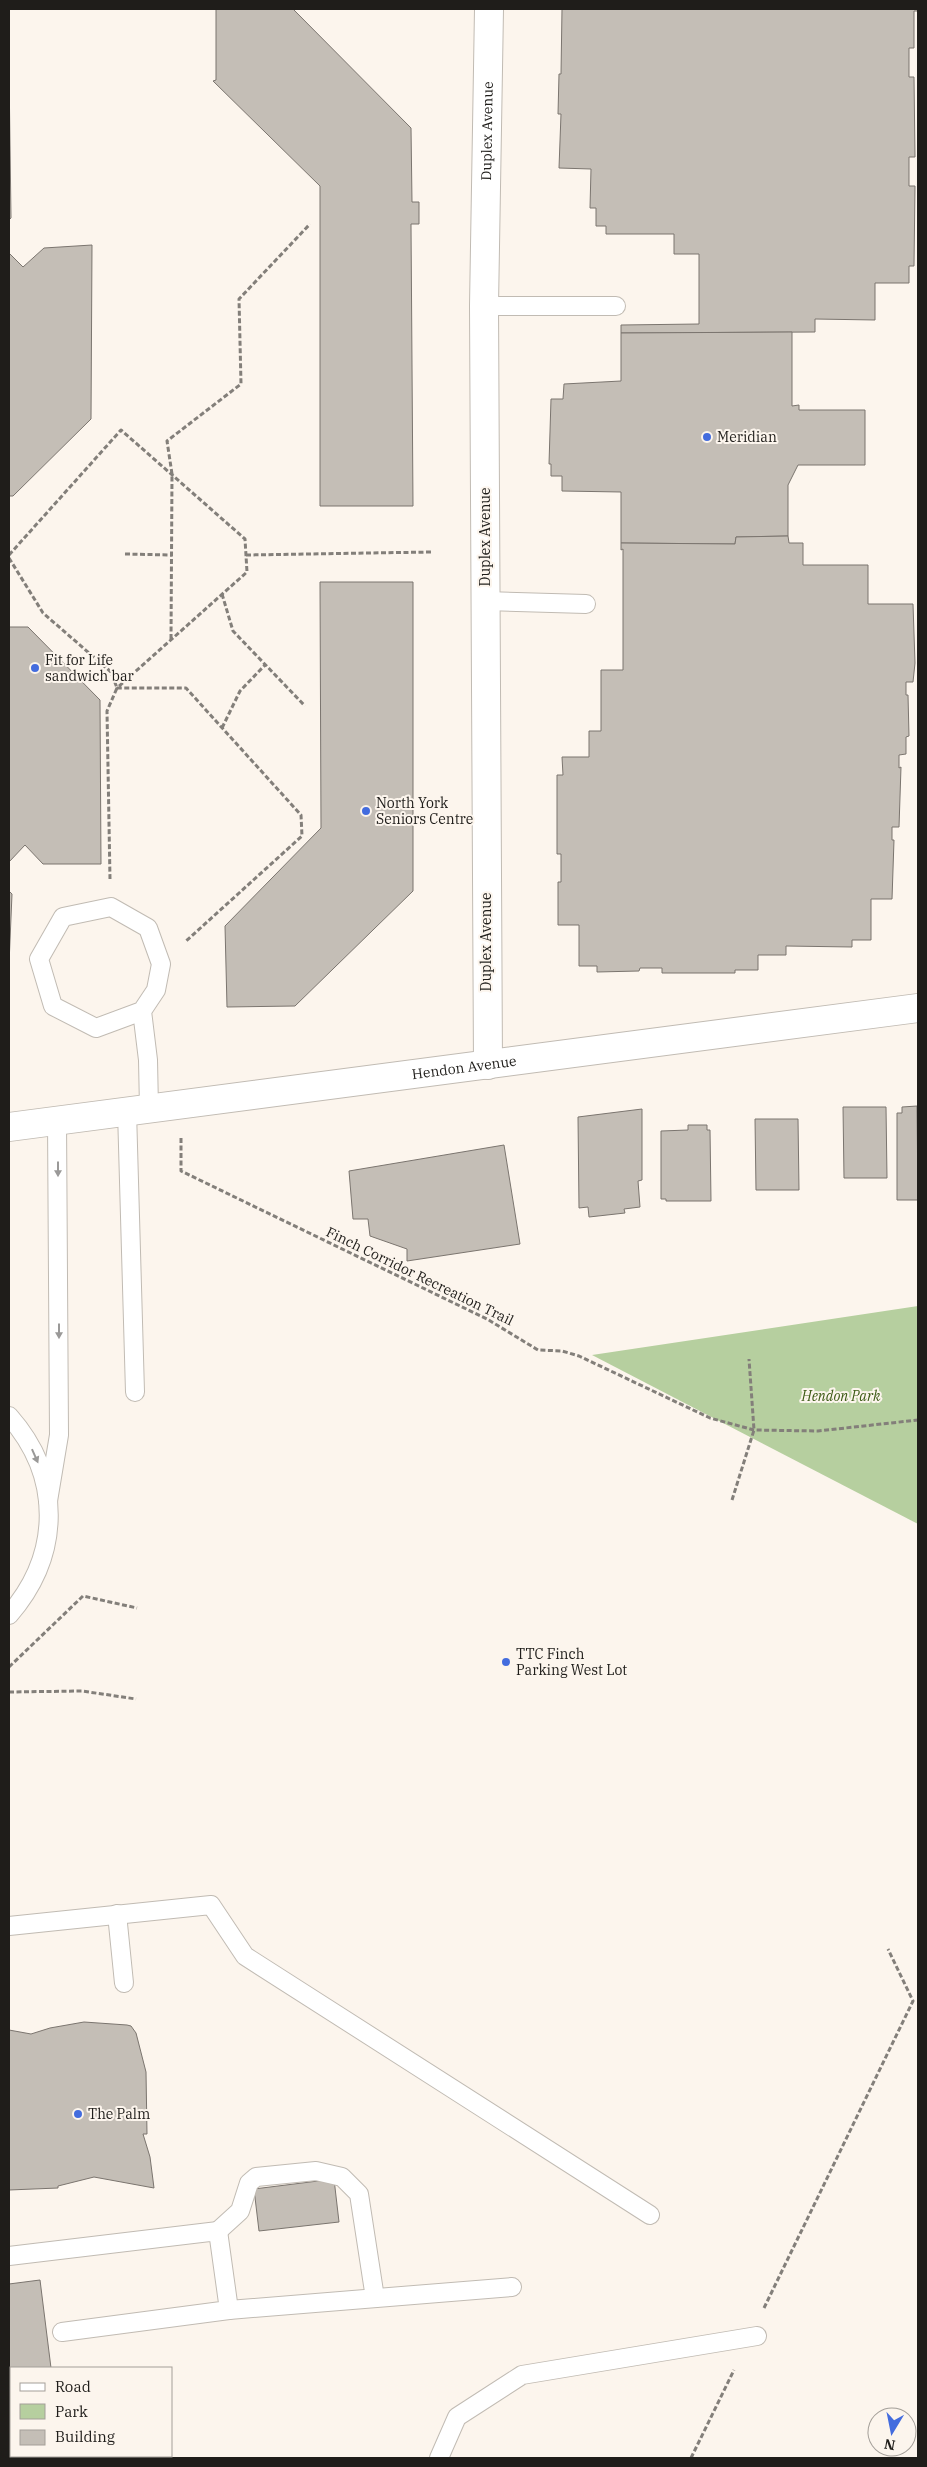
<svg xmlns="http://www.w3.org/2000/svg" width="927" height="2467" font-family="'IBM Plex Serif',serif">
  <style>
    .green { fill: #b6cf9f }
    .building { fill: #c4beb6; stroke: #7b756f }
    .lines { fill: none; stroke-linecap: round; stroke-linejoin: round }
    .lane-casing { stroke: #c1bbb3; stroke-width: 20 }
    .street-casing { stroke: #c1bbb3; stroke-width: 30 }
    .path { stroke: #837f7a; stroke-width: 3; stroke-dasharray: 5 2.5; stroke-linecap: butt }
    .lane { stroke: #fff; stroke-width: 18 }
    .street { stroke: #fff; stroke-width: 28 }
    .oneway { fill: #9a9998 }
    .poi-dot { fill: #436cde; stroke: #fcf5ed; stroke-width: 2 }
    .labels { text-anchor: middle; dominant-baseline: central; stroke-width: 4; stroke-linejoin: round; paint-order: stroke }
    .street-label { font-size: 14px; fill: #1f1d1a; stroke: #fcf5ed }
    .poi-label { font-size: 14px; fill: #1f1d1a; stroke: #fcf5ed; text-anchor: start }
    .park-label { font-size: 14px; font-style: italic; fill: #3c5a15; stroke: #fcf5ed }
  </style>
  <rect width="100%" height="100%" fill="#fcf5ed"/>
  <!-- green -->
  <g class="green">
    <polygon points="918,1306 918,1524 592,1355"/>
    <polygon points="9,2404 11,2404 11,2456 155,2456 155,2458 9,2458"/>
  </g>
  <!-- building -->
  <g class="building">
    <polygon points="216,9 293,9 411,128 412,202 419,202 419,224 411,224 413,506 320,506 320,186 213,81 216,80"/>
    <polygon points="562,9 918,9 918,11 914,11 914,48 909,48 909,77 914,77 915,157 909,157 909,186 915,186 914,266 909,266 909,283 875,283 875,320 815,319 815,332 621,333 621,325 699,324 699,254 674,254 674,234 606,234 606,226 596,226 596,208 590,208 591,169 559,168 561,114 558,114 559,74 561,74"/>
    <polygon points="9,71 11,218 9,220"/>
    <polygon points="92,245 91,419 13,496 9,496 9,253 23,267 44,248"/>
    <polygon points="792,332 792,406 799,405 799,410 865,410 865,465 798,465 788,485 788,536 736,537 735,544 621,543 621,492 562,491 562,476 551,476 551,464 549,464 551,399 563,399 564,384 621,381 621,333"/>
    <polygon points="788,536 789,543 803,543 803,565 868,565 868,604 913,604 915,663 913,682 906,682 906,695 908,695 909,736 906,737 906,754 899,755 899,768 901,767 899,827 892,827 892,840 894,840 892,899 871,899 871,940 852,940 852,947 786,946 786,955 758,955 758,970 735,970 735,973 662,973 662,968 640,968 639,971 597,972 597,966 579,966 579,925 558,925 558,882 561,882 561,854 557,854 557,775 563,775 562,757 589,757 589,731 601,731 601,670 623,670 623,549 621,550 621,543 735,544 736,537"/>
    <polygon points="320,582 413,582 413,891 295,1006 227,1007 225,926 321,828"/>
    <polygon points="9,627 28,627 100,700 101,864 43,864 25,845 9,862"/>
    <polygon points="9,891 12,894 9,964"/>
    <polygon points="917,1106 918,1200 897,1200 897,1113 902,1113 902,1107"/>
    <polygon points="843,1107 886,1107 887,1178 844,1178"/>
    <polygon points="642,1109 642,1180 638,1181 640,1207 624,1209 625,1213 589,1217 588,1207 579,1208 578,1117"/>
    <polygon points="755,1119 798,1119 799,1190 756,1190"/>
    <polygon points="688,1125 707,1125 707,1130 710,1130 711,1201 666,1201 666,1199 661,1199 661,1131 688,1130"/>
    <polygon points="504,1145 520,1244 407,1261 407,1249 370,1236 368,1219 353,1219 349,1171"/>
    <polygon points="84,2022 127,2025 131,2026 136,2033 146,2072 147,2134 143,2134 150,2157 154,2188 94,2177 58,2186 58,2188 9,2190 9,2030 31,2034 50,2028"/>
    <polygon points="334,2179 339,2222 259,2231 254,2189"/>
    <polygon points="40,2280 51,2368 11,2368 11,2385 9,2385 9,2284"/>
  </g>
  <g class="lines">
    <defs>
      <g id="lane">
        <polyline points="484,306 616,306"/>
        <polyline points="485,601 586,604"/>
        <polyline points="142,1011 96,1028 53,1006 39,959 63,917 111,907 148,928 161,964 156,990 142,1011 148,1060 149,1108"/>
        <polyline points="127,1111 135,1392"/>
        <path d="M9 1416C62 1476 62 1554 9 1615"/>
        <polyline points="48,1501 59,1435 57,1120"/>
        <polyline points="117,1914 124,1983"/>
        <polyline points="9,1926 211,1905 245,1956 650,2215"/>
        <polyline points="218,2231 240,2211 249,2183 256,2177 316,2171 342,2177 359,2194 375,2298"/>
        <polyline points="9,2256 218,2231 229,2310 62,2332"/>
        <polyline points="229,2310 512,2287"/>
        <polyline points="439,2458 457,2417 522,2375 757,2336"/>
      </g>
      <g id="street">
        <path id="s1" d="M488 1065 484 306 489 9"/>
        <path id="s2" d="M9 1127 918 1008"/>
      </g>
    </defs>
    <!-- lane casing -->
    <use href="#lane" class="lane-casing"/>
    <!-- street casing -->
    <use href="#street" class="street-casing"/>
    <!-- path -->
    <g class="path">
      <polyline points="125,554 172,555"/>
      <polyline points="9,555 121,430 245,539 247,572 117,688 186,688 301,815 302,836 185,942"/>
      <polyline points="246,555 432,552"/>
      <polyline points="9,558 43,613 111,672 117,688 107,711 110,879"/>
      <polyline points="222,594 233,631 305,706"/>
      <polyline points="171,639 172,474 167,441 241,384 239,299 310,224"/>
      <polyline points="222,728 240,691 265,665"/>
      <polyline points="181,1138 181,1171 487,1319 538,1350 562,1351 579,1356 710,1418 754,1430 818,1431 918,1420"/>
      <polyline points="732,1500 754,1430 749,1359"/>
      <polyline points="9,1667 83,1596 137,1608"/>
      <polyline points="9,1692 82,1691 136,1699"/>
      <polyline points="764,2308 913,2001 888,1949"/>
      <polyline points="691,2458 734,2370"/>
    </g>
    <!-- lane -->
    <use href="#lane" class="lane"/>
    <!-- street -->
    <use href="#street" class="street"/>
  </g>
  <!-- one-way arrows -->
  <defs><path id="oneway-solid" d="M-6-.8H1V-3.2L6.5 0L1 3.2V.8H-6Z" transform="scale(1.25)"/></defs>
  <g class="oneway">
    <use href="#oneway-solid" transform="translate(58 1169) rotate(90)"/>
    <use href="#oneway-solid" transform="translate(59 1331) rotate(90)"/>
    <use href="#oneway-solid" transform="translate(35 1456) rotate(66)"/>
  </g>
  <!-- markers -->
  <g class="poi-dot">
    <circle cx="707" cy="437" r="5"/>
    <circle cx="35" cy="668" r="5"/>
    <circle cx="366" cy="811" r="5"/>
    <circle cx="506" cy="1662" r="5"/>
    <circle cx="78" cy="2114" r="5"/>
  </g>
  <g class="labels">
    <!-- street labels -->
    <g class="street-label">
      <text stroke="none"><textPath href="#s1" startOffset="934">Duplex Avenue</textPath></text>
      <text transform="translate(485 537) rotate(-90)">Duplex Avenue</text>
      <text transform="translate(486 942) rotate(-90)">Duplex Avenue</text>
      <text stroke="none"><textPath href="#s2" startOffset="459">Hendon Avenue</textPath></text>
      <text transform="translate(420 1276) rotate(26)">Finch Corridor Recreation Trail</text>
    </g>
    <!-- poi labels -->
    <g class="poi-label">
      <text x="717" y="437">Meridian</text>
      <text x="45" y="660">Fit for Life<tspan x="45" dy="16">sandwich bar</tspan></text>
      <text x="376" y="803">North York<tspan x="376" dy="16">Seniors Centre</tspan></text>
      <text x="516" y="1654">TTC Finch<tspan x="516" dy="16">Parking West Lot</tspan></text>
      <text x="88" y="2114">The Palm</text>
    </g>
    <!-- park labels -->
    <g class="park-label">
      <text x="841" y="1396">Hendon Park</text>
    </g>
  </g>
  <!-- border -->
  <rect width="927" height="2467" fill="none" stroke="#1f1d1a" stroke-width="20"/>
  <!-- legend -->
  <rect x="10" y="2367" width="162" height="90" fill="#fcf5ed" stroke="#a49f99"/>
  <rect x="20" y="2383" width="25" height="8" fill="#ffffff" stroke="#a49f99"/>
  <text x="55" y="2392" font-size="15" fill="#1f1d1a">Road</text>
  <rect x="20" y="2404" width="25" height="15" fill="#b6cf9f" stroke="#a49f99"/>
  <text x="55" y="2417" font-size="15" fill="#1f1d1a">Park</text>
  <rect x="20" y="2430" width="25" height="15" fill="#c4beb6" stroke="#a49f99"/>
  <text x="55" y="2442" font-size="15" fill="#1f1d1a">Building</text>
  <!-- north arrow -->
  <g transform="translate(892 2432) rotate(190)"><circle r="24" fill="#fcf5ed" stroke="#a49f99"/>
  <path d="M0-4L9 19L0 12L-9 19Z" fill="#436cde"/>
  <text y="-8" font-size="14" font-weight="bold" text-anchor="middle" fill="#1f1d1a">N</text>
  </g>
</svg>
